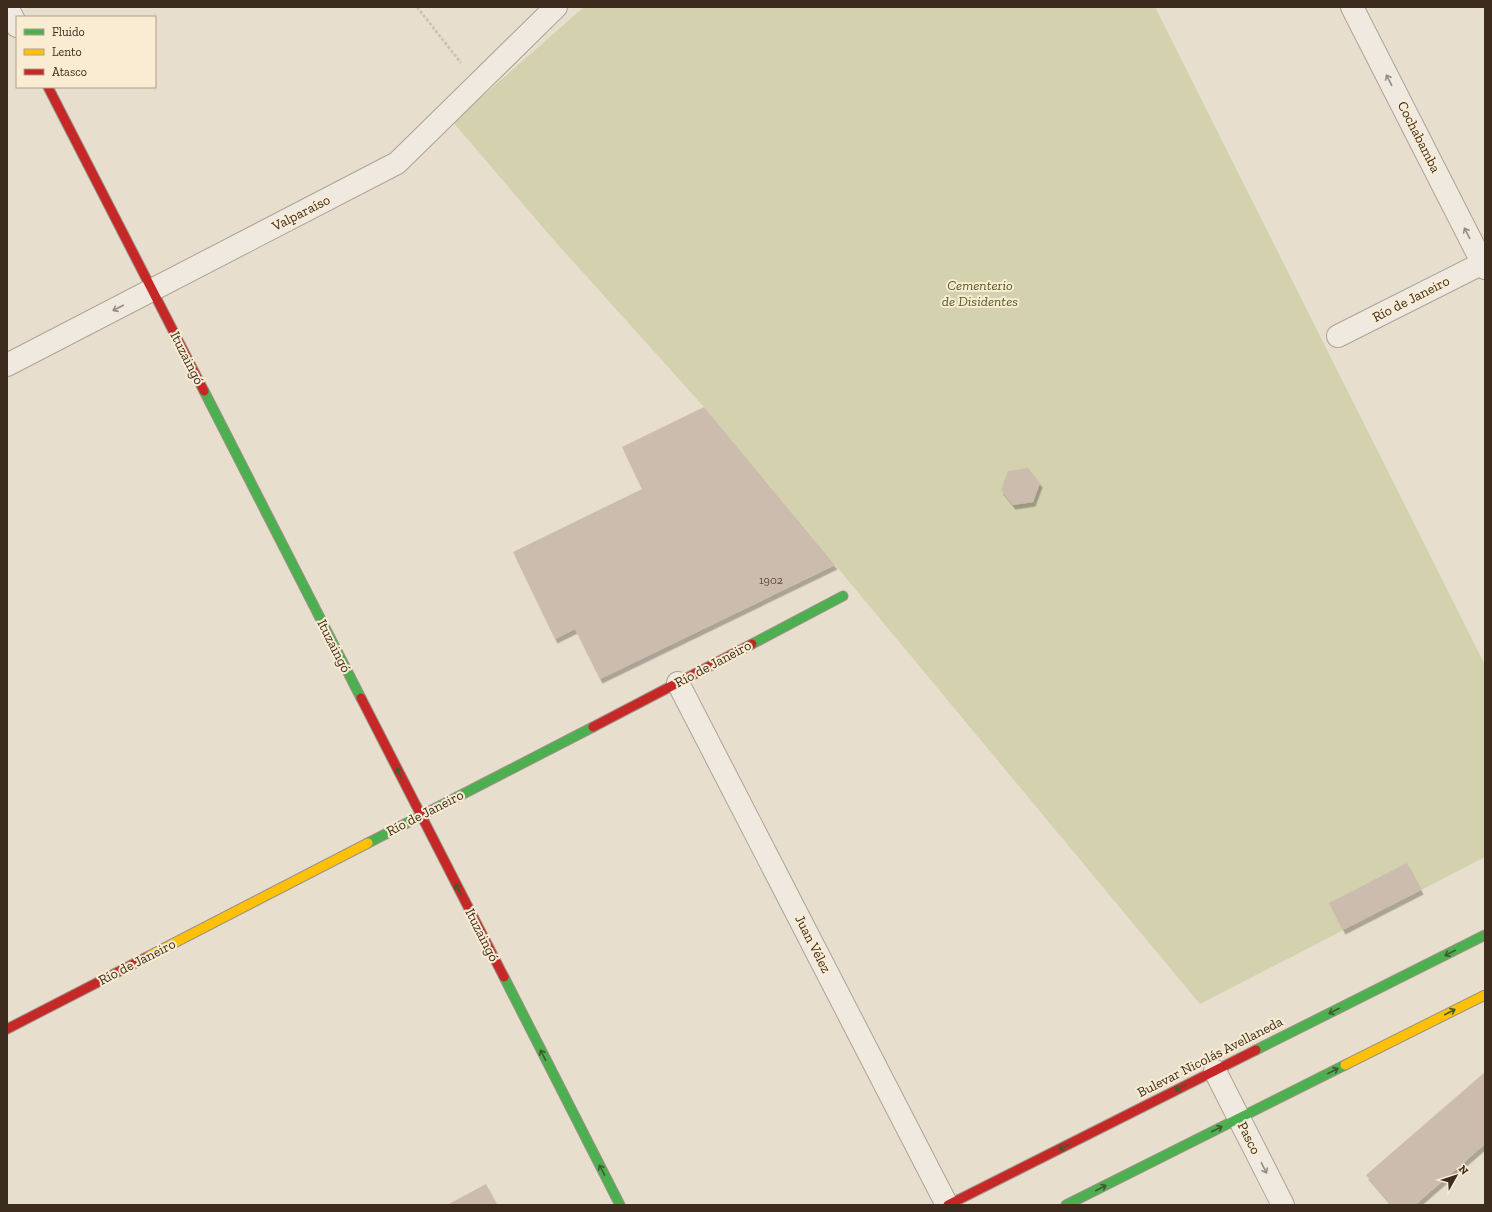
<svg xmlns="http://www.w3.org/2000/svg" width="1492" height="1212" font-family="'Zilla Slab',serif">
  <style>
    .cemetery { fill: #d3d1ae }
    .building { fill: #ccbcae; filter: url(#shadow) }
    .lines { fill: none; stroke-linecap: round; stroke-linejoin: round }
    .street-casing { stroke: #ada396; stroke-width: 24 }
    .fast-casing { stroke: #9c9286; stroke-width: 11 }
    .slow-casing { stroke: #9c9286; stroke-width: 11 }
    .jam-casing { stroke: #9c9286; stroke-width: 11 }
    .path { stroke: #c7c0b6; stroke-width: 2.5; stroke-dasharray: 3 2; stroke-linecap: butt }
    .street { stroke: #efe9df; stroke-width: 22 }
    .fast { stroke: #4caf50; stroke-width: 9 }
    .slow { stroke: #ffc107; stroke-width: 9 }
    .jam { stroke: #c62828; stroke-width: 9 }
    .oneway { stroke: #968a7e }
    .oneway2 { stroke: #42592f }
    .labels { text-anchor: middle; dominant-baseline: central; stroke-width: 4; stroke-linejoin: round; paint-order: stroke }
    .number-label { font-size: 12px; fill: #614f41 }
    .street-label { font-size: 14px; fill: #3d2b1d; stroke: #f9ecd2 }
    .park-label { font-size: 14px; font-style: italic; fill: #4f5b21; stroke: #f9ecd2 }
  </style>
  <defs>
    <filter id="shadow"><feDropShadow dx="2.5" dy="4.5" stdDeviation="0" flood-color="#0004"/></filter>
  </defs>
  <rect width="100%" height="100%" fill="#e8decd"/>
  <!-- cemetery -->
  <polygon class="cemetery" points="584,7 1155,7 1485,665 1485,857 1200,1004 704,407 552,238 453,122"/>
  <!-- building -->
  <g class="building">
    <polygon points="704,407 835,565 600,679 575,629 555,639 513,552 642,489 622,447"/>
    <polygon points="1028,468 1040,483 1033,502 1013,505 1001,490 1008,471"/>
    <polygon points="1407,863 1421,890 1343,930 1329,903"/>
    <polygon points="1485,1072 1485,1144 1415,1205 1392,1205 1366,1175"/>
    <polygon points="486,1184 497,1205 447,1205"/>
  </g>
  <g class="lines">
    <defs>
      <g id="street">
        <polyline points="7,7 17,26"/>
        <polyline points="1352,7 1485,268"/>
        <polyline points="1338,336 1485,262"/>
        <polyline points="7,365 397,163 556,7"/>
        <polyline points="678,683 947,1205"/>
        <polyline points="1215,1071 1283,1205"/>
      </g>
      <g id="fast">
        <polyline points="204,391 361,698"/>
        <polyline points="752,644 843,596"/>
        <polyline points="368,843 593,727"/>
        <polyline points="504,977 620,1205"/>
        <polyline points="1256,1050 1485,935"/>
        <polyline points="1066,1205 1345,1065"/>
      </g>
      <g id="slow">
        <polyline points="147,957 368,843"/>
        <polyline points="1345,1065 1485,995"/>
      </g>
      <g id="jam">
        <polyline points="48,87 204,391"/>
        <polyline points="361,698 504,977"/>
        <polyline points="593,727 752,644"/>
        <polyline points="7,1029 147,957"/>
        <polyline points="948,1205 1256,1050"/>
      </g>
    </defs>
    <!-- street casing -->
    <use href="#street" class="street-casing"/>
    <!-- fast casing -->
    <use href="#fast" class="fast-casing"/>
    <!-- slow casing -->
    <use href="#slow" class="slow-casing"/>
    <!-- jam casing -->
    <use href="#jam" class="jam-casing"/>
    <!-- path -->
    <polyline class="path" points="417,7 461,63"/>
    <!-- street -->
    <use href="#street" class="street"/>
    <!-- fast -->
    <use href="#fast" class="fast"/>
    <!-- slow -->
    <use href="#slow" class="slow"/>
    <!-- jam -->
    <use href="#jam" class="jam"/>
  </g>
  <!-- one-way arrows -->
  <defs><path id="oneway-shaft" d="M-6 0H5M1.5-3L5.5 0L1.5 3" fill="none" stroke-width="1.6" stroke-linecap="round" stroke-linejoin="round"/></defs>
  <g class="oneway">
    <use href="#oneway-shaft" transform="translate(1389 80) rotate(-117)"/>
    <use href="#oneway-shaft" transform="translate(1467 233) rotate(-117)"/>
    <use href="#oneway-shaft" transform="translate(118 308) rotate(153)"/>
    <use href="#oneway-shaft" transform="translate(1264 1168) rotate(63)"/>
  </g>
  <g class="oneway2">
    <use href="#oneway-shaft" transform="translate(399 773) rotate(-117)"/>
    <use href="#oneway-shaft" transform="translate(458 889) rotate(-117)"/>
    <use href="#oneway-shaft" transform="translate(1450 953) rotate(153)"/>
    <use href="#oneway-shaft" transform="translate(1334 1011) rotate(153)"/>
    <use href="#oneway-shaft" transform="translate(1450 1012) rotate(-27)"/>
    <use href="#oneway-shaft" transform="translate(543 1055) rotate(-117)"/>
    <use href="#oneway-shaft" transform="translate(1333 1071) rotate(-27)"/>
    <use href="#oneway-shaft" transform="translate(1180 1088) rotate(153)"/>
    <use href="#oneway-shaft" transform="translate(1217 1129) rotate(-27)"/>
    <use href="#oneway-shaft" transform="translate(1064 1147) rotate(153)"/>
    <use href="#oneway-shaft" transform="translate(602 1170) rotate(-117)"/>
    <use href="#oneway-shaft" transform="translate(1101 1188) rotate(-27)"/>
  </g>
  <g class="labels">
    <!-- number labels -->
    <g class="number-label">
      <text x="771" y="580">1902</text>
    </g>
    <!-- street labels -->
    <g class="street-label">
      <text transform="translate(1419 137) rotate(63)">Cochabamba</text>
      <text transform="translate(301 213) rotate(-27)">Valparaíso</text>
      <text transform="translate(1411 299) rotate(-27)">Río de Janeiro</text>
      <text transform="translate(187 358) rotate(63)">Ituzaingó</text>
      <text transform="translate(334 646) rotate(63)">Ituzaingó</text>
      <text transform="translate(713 664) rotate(-28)">Río de Janeiro</text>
      <text transform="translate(425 813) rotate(-27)">Río de Janeiro</text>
      <text transform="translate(482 935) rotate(63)">Ituzaingó</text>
      <text transform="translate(813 944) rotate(63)">Juan Vélez</text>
      <text transform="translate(137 962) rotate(-27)">Río de Janeiro</text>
      <text transform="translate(1210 1057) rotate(-27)">Bulevar Nicolás Avellaneda</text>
      <text transform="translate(1249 1138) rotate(63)">Pasco</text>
    </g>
    <!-- park labels -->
    <g class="park-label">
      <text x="980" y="285">Cementerio<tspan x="980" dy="16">de Disidentes</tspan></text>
    </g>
  </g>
  <!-- border -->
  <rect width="1492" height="1212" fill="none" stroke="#3d2b1d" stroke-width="16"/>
  <!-- legend -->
  <rect x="16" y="16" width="140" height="72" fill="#f9ecd2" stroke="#ae9f8a"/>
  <rect x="24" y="29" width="20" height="6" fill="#4caf50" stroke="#ae9f8a"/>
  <text x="52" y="36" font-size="12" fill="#3d2b1d">Fluido</text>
  <rect x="24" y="49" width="20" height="6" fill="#ffc107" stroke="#ae9f8a"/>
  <text x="52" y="56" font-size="12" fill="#3d2b1d">Lento</text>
  <rect x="24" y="69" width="20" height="6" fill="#c62828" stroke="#ae9f8a"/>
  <text x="52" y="76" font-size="12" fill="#3d2b1d">Atasco</text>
  <!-- north arrow -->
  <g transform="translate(1456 1176) rotate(51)" stroke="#f9ecd2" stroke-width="3" paint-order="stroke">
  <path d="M0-3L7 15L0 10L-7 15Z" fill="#3d2b1d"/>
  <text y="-6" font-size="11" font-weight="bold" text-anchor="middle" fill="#3d2b1d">N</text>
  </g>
</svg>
